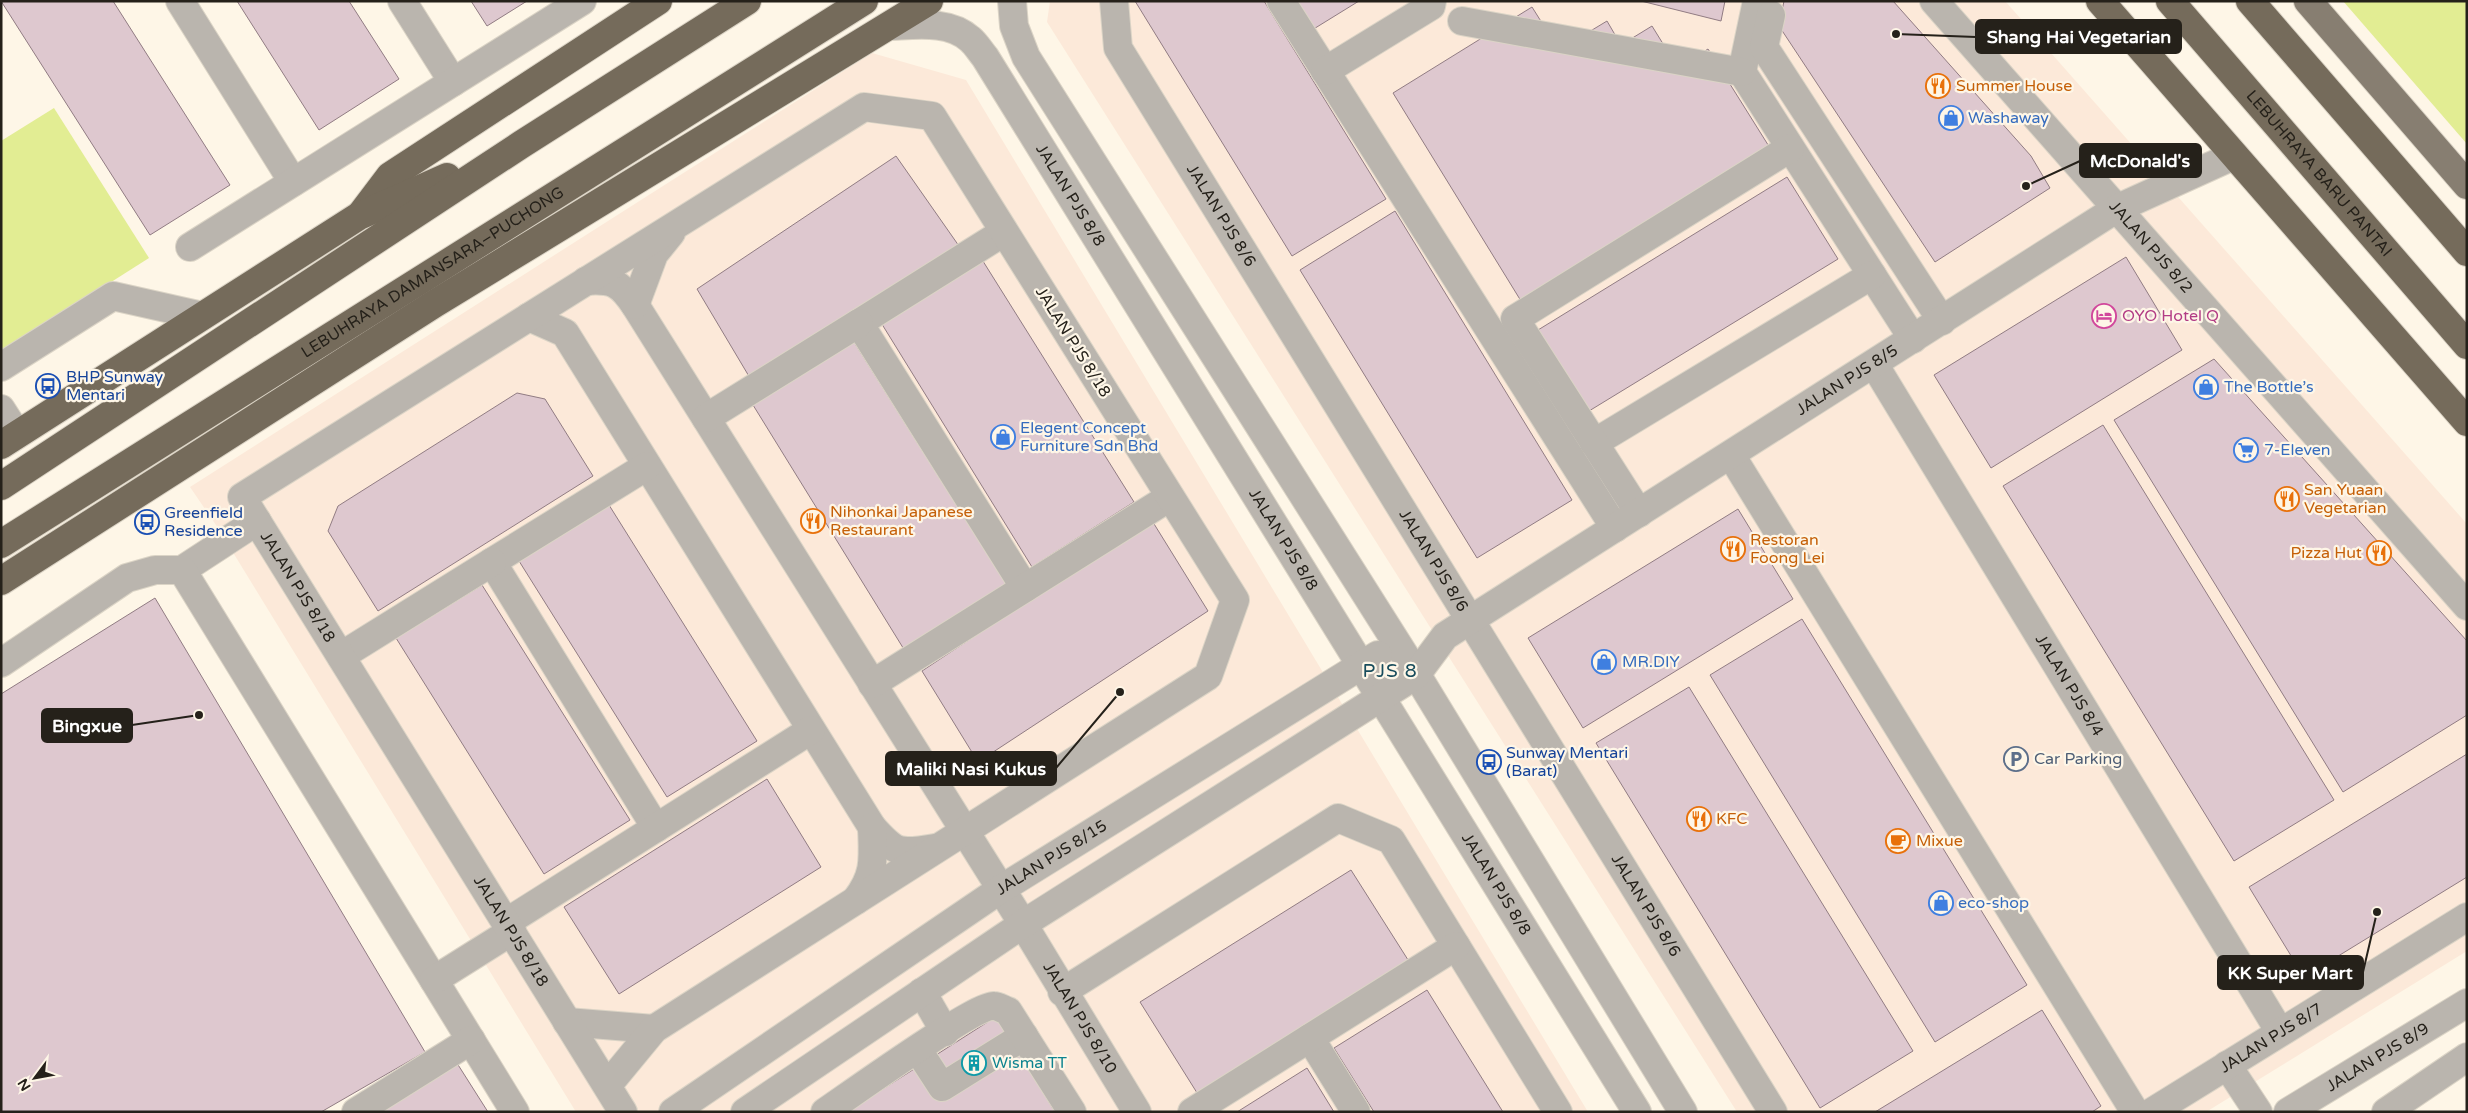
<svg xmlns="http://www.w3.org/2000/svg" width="2468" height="1113" font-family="'Varela Round',sans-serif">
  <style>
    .commercial { fill: #fce9d9 }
    .green { fill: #e2ed93 }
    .building { fill: #dec8cf; stroke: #917c83 }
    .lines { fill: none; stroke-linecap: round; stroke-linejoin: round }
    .minor-casing { stroke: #dbd4c6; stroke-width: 30 }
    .major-casing { stroke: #dbd4c6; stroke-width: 30 }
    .highway-casing { stroke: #dbd4c6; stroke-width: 30 }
    .minor { stroke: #bab5ae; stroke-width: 28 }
    .major { stroke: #877e71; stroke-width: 28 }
    .highway { stroke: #756b5b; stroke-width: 28 }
    .labels { text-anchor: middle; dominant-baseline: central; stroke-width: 4.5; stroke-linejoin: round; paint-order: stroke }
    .food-label { font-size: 16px; fill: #c56008; stroke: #fef6e7; text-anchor: start }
    .shop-label { font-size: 16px; fill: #366cbe; stroke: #fef6e7; text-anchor: start }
    .street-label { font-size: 16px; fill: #25211a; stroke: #fef6e7 }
    .hotel-label { font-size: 16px; fill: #b23c85; stroke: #fef6e7; text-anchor: start }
    .transit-label { font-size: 16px; fill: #164399; stroke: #fef6e7; text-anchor: start }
    .service-label { font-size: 16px; fill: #4e5e75; stroke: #fef6e7; text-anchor: start }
    .culture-label { font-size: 16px; fill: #0d838f; stroke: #fef6e7; text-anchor: start }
    .quarter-label { font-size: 19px; letter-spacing: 1px; fill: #184c5c; stroke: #fef6e7 }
    .leader { fill: none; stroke: #25211a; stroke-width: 2 }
    .callout-dot { fill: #25211a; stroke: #fef6e7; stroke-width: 2 }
    .callout { fill: #25211a; stroke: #25211a; stroke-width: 2 }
    .callout-label { font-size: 18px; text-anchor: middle; font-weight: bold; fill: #fff }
  </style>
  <rect width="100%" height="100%" fill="#fef6e7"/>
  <!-- commercial -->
  <g class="commercial">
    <polygon points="1050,1 2005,1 2467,524 2467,951 2206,1112 1737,1112 1047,22"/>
    <polygon points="872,53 966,80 1588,1112 576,1112 218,528 190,487"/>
  </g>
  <!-- green -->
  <g class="green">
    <polygon points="2343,1 2467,1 2467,144"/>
    <polygon points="54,108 149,258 1,352 1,141"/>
  </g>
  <!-- building -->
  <g class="building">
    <polygon points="1,1 113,1 230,185 150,235"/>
    <polygon points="237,1 349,1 399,79 319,130"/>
    <polygon points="471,1 527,1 487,26"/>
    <polygon points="1135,1 1264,1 1386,199 1292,256"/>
    <polygon points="1295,1 1359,1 1312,30"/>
    <polygon points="1641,1 1725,1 1721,21"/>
    <polygon points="1784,1 1893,1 2031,156 2050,188 1935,262 1779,26"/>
    <polygon points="1532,7 1559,50 1607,21 1621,45 1652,26 1678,68 1708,49 1770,148 1521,301 1393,93"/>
    <polygon points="896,156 959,246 750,378 697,289"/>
    <polygon points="1787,177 1838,259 1589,411 1538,330"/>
    <polygon points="1395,211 1572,500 1477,558 1300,270"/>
    <polygon points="2126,257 2182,350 1991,468 1934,375"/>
    <polygon points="981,258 1134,502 1032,567 880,321"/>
    <polygon points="854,342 1007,585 905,651 753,405"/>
    <polygon points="2214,359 2467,641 2467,715 2343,792 2114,420"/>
    <polygon points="517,393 545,399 593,476 378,611 328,531 338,506"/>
    <polygon points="2103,425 2334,800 2234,861 2003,486"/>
    <polygon points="609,505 757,741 667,797 519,561"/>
    <polygon points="1738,509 1793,599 1583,728 1528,638"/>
    <polygon points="1151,519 1208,611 978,762 922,671"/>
    <polygon points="482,585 630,820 544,874 396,638"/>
    <polygon points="155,598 425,1052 321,1112 1,1112 1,694"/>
    <polygon points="1802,619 2027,985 1935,1042 1710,675"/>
    <polygon points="1689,687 1913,1051 1820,1108 1596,743"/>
    <polygon points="2467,754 2467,877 2304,977 2249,887"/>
    <polygon points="767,779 821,867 619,994 564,907"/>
    <polygon points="1351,870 1410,963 1199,1096 1140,1002"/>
    <polygon points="1427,990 1503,1112 1374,1112 1334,1048"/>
    <polygon points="2042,1010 2101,1106 2092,1112 1875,1112"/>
    <polygon points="997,1016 1055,1112 851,1112 850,1110"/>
    <polygon points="455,1060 488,1112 372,1112"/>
    <polygon points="1307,1068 1334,1112 1237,1112"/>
  </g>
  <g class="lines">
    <defs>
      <g id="minor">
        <polyline points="180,1 293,182"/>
        <polyline points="402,1 453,82"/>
        <polyline points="1012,1 1014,26 1026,57 1407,659 1683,1112"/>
        <path id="s1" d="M1114 1 1118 48 1773 1112"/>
        <polyline points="1281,1 1615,528"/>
        <polyline points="1757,1 1742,72 1913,339"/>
        <path id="s2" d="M1934 1 2467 606"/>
        <polyline points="1771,15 1764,47 1942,321"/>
        <polyline points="1462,21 1742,72"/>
        <path id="s3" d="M890 26C916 25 949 20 970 39 976 44 980 51 985 57L1637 1112"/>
        <polyline points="1325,71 1431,6 1432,1"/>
        <polyline points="1004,232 859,323 1025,588"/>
        <polyline points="190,247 582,1"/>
        <path id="s4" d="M586 281C613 279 620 283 635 305L1023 924 1137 1112"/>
        <polyline points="635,305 654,254 671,233"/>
        <path d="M529 317 565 333 872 827C896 854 899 854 935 848"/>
        <path id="s5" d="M1874 364 2280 1032"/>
        <polyline points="1,367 113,296 202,316"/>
        <polyline points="1,409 17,434"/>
        <polyline points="706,418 859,323"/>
        <polyline points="1594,443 1872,275"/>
        <polyline points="1731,455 2135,1112"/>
        <polyline points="647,466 492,562 656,828"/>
        <polyline points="1639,513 1515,319 1790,148"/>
        <polyline points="182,570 257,521"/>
        <polyline points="341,656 492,562"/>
        <polyline points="1,663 127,578 155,570 182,570 515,1112"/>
        <polyline points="872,684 1170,497"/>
        <path d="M856 900C876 874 873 858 872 827"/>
        <polyline points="507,922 811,730"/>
        <polyline points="434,980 512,931"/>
        <polyline points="922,992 945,1032"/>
        <polyline points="1062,992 1338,818 1391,840 1558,1112"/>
        <polyline points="567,1022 654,1029"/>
        <polyline points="1310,1038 1356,1112"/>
        <polyline points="918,1050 942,1087 1024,1036"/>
        <polyline points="2227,1065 2258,1112"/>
        <path id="s6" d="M607 1086 654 1029 1208 676 1235 600 932 116 864 107 242 497 623 1112"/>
        <polyline points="356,1112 471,1040"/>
        <path id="s7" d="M673 1112 1001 889 1378 655"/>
        <path id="s8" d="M745 1112 1023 924 1416 675 1445 636 1470 620 2116 209 2233 156"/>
        <path d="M825 1112C850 1095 975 1005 994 1006 998 1006 1004 1010 1008 1011L1072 1112"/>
        <polyline points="1192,1112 1456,946"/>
        <path id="s9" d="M2152 1112 2467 917"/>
        <path id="s10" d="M2288 1112 2467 1003"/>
        <polyline points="2386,1112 2467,1057"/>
      </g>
      <polyline id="major" points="2308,1 2467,185"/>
      <g id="highway">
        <polyline points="2100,1 2467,422"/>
        <path id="s11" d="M2170 1 2467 345"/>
        <polyline points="2250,1 2467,252"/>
        <polyline points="362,213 390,176 658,1"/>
        <polyline points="1,445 359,216 447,177"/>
        <polyline points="1,486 522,144 747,1"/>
        <path id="s12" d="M1 544 864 1"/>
        <polyline points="1,581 434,304 929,1"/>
      </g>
    </defs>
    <!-- minor casing -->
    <use href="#minor" class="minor-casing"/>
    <!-- major casing -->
    <use href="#major" class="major-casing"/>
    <!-- highway casing -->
    <use href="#highway" class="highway-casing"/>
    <!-- minor -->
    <use href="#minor" class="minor"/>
    <!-- major -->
    <use href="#major" class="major"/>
    <!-- highway -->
    <use href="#highway" class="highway"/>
  </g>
  <!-- icons -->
  <defs>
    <symbol id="restaurant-ring" viewBox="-11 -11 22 22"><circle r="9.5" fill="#fef6e7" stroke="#e8710a" stroke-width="1.5"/><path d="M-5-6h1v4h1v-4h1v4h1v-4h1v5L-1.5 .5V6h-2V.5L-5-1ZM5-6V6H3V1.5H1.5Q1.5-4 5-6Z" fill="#e8710a"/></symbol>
    <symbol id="shop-ring" viewBox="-11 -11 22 22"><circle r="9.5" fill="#fef6e7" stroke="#3f7fe0" stroke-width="1.5"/><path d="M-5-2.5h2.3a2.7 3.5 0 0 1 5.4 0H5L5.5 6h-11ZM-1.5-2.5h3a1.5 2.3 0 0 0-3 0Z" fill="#3f7fe0"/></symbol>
    <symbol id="hotel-ring" viewBox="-11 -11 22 22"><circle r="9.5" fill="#fef6e7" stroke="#d1479c" stroke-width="1.5"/><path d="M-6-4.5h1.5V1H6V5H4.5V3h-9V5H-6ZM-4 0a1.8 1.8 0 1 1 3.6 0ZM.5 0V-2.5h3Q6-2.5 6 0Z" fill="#d1479c"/></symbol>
    <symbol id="bus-ring" viewBox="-11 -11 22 22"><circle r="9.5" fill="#fef6e7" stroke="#1a4fb4" stroke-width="1.5"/><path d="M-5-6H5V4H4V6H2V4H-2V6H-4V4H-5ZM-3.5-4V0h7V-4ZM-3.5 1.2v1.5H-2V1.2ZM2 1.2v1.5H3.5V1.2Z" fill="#1a4fb4"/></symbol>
    <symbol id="supermarket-ring" viewBox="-11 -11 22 22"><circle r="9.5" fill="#fef6e7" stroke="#3f7fe0" stroke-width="1.5"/><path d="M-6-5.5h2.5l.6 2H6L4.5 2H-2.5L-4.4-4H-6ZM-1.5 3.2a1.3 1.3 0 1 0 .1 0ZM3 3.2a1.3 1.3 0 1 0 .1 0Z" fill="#3f7fe0"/></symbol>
    <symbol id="parking-ring" viewBox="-11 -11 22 22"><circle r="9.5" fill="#fef6e7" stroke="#5c6f8a" stroke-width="1.5"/><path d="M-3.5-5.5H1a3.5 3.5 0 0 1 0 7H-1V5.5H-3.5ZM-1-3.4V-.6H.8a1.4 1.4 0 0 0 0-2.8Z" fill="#5c6f8a"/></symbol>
    <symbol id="cafe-ring" viewBox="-11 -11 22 22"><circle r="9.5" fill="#fef6e7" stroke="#e8710a" stroke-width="1.5"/><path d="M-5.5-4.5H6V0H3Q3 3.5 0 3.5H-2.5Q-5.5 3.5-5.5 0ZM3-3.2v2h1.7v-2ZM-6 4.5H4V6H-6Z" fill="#e8710a"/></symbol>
    <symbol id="building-ring" viewBox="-11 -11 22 22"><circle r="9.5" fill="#fef6e7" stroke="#0f9aa8" stroke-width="1.5"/><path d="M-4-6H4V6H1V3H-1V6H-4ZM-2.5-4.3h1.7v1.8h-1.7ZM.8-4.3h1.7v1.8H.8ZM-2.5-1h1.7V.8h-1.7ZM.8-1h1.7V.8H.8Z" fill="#0f9aa8"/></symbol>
  </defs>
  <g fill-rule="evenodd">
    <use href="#restaurant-ring" x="1924" y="72" width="28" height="28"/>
    <use href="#shop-ring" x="1937" y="104" width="28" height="28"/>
    <use href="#hotel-ring" x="2090" y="302" width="28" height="28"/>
    <use href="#bus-ring" x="34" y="372" width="28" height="28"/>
    <use href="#shop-ring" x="2192" y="373" width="28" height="28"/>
    <use href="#shop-ring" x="989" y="423" width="28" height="28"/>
    <use href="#supermarket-ring" x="2232" y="436" width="28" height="28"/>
    <use href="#restaurant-ring" x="2273" y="485" width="28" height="28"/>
    <use href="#restaurant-ring" x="799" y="507" width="28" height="28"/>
    <use href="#bus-ring" x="133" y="508" width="28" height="28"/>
    <use href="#restaurant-ring" x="1719" y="535" width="28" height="28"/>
    <use href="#restaurant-ring" x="2365" y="539" width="28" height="28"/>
    <use href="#shop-ring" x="1590" y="648" width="28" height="28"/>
    <use href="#parking-ring" x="2002" y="745" width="28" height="28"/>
    <use href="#bus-ring" x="1475" y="748" width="28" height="28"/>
    <use href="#restaurant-ring" x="1685" y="805" width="28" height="28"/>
    <use href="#cafe-ring" x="1884" y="827" width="28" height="28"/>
    <use href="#shop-ring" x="1927" y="889" width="28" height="28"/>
    <use href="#building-ring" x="960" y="1049" width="28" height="28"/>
  </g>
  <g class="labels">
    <!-- food labels -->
    <g class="food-label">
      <text x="1956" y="86">Summer House</text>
      <text x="2304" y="490">San Yuaan<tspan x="2304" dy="18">Vegetarian</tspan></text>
      <text x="830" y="512">Nihonkai Japanese<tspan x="830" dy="18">Restaurant</tspan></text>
      <text x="1750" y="540">Restoran<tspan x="1750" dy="18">Foong Lei</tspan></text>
      <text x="2362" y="553" text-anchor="end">Pizza Hut</text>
      <text x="1716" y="819">KFC</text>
      <text x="1916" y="841">Mixue</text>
    </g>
    <!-- shop labels -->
    <g class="shop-label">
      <text x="1968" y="118">Washaway</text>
      <text x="2224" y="387">The Bottle’s</text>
      <text x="1020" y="428">Elegent Concept<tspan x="1020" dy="18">Furniture Sdn Bhd</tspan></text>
      <text x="2264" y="450">7-Eleven</text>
      <text x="1622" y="662">MR.DIY</text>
      <text x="1958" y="903">eco-shop</text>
    </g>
    <!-- street labels -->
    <g class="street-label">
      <text stroke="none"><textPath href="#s11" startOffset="228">LEBUHRAYA BARU PANTAI</textPath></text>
      <text stroke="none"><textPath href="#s3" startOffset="269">JALAN PJS 8/8</textPath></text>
      <text stroke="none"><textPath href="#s1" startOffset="244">JALAN PJS 8/6</textPath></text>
      <text stroke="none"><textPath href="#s2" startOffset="328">JALAN PJS 8/2</textPath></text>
      <text stroke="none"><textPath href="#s12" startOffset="510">LEBUHRAYA DAMANSARA–PUCHONG</textPath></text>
      <text transform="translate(1073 342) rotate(58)">JALAN PJS 8/18</text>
      <text stroke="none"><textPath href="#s8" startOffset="1326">JALAN PJS 8/5</textPath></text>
      <text stroke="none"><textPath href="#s3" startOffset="674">JALAN PJS 8/8</textPath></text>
      <text stroke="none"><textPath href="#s1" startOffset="649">JALAN PJS 8/6</textPath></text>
      <text stroke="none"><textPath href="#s6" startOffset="2291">JALAN PJS 8/18</textPath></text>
      <text stroke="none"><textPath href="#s5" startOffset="376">JALAN PJS 8/4</textPath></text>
      <text stroke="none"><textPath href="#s7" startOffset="456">JALAN PJS 8/15</textPath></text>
      <text stroke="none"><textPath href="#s3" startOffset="1079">JALAN PJS 8/8</textPath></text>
      <text stroke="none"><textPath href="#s1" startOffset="1054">JALAN PJS 8/6</textPath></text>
      <text stroke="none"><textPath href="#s6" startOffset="2696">JALAN PJS 8/18</textPath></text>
      <text stroke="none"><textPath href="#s4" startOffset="899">JALAN PJS 8/10</textPath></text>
      <text stroke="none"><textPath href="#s9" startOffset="140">JALAN PJS 8/7</textPath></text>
      <text stroke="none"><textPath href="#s10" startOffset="105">JALAN PJS 8/9</textPath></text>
    </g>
    <!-- hotel labels -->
    <g class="hotel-label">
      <text x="2122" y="316">OYO Hotel Q</text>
    </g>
    <!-- transit labels -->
    <g class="transit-label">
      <text x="66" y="377">BHP Sunway<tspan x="66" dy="18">Mentari</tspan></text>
      <text x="164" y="513">Greenfield<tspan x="164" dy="18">Residence</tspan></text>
      <text x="1506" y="753">Sunway Mentari<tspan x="1506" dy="18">(Barat)</tspan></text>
    </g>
    <!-- service labels -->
    <g class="service-label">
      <text x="2034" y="759">Car Parking</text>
    </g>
    <!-- culture labels -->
    <g class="culture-label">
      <text x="992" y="1063">Wisma TT</text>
    </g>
    <!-- quarter labels -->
    <g class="quarter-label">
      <text x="1390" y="671">PJS 8</text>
    </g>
  </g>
  <!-- callouts -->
  <path class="leader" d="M1896 34L1976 37M2026 186L2080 161M199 715L132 725M1120 692L1056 768M2377 912L2363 972"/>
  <g class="callout-dot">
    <circle cx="1896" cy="34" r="5"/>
    <circle cx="2026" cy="186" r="5"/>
    <circle cx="199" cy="715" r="5"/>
    <circle cx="1120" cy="692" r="5"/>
    <circle cx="2377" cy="912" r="5"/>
  </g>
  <g class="callout">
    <rect x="1976" y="20" width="205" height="33" rx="5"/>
    <rect x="2080" y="144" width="121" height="33" rx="5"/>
    <rect x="42" y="709" width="90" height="33" rx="5"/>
    <rect x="886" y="752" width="170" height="33" rx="5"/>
    <rect x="2218" y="956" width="145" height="33" rx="5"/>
  </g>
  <g class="callout-label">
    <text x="2079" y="43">Shang Hai Vegetarian</text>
    <text x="2140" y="167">McDonald's</text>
    <text x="87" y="732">Bingxue</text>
    <text x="971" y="775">Maliki Nasi Kukus</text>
    <text x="2290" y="979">KK Super Mart</text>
  </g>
  <!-- border -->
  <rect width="2468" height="1113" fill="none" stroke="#25211a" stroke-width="5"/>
  <!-- north arrow -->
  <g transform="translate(35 1078) rotate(238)" stroke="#fef6e7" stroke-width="4" paint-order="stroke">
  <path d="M0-4L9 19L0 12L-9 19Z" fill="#25211a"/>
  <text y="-8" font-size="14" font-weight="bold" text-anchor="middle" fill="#25211a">N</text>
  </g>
</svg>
